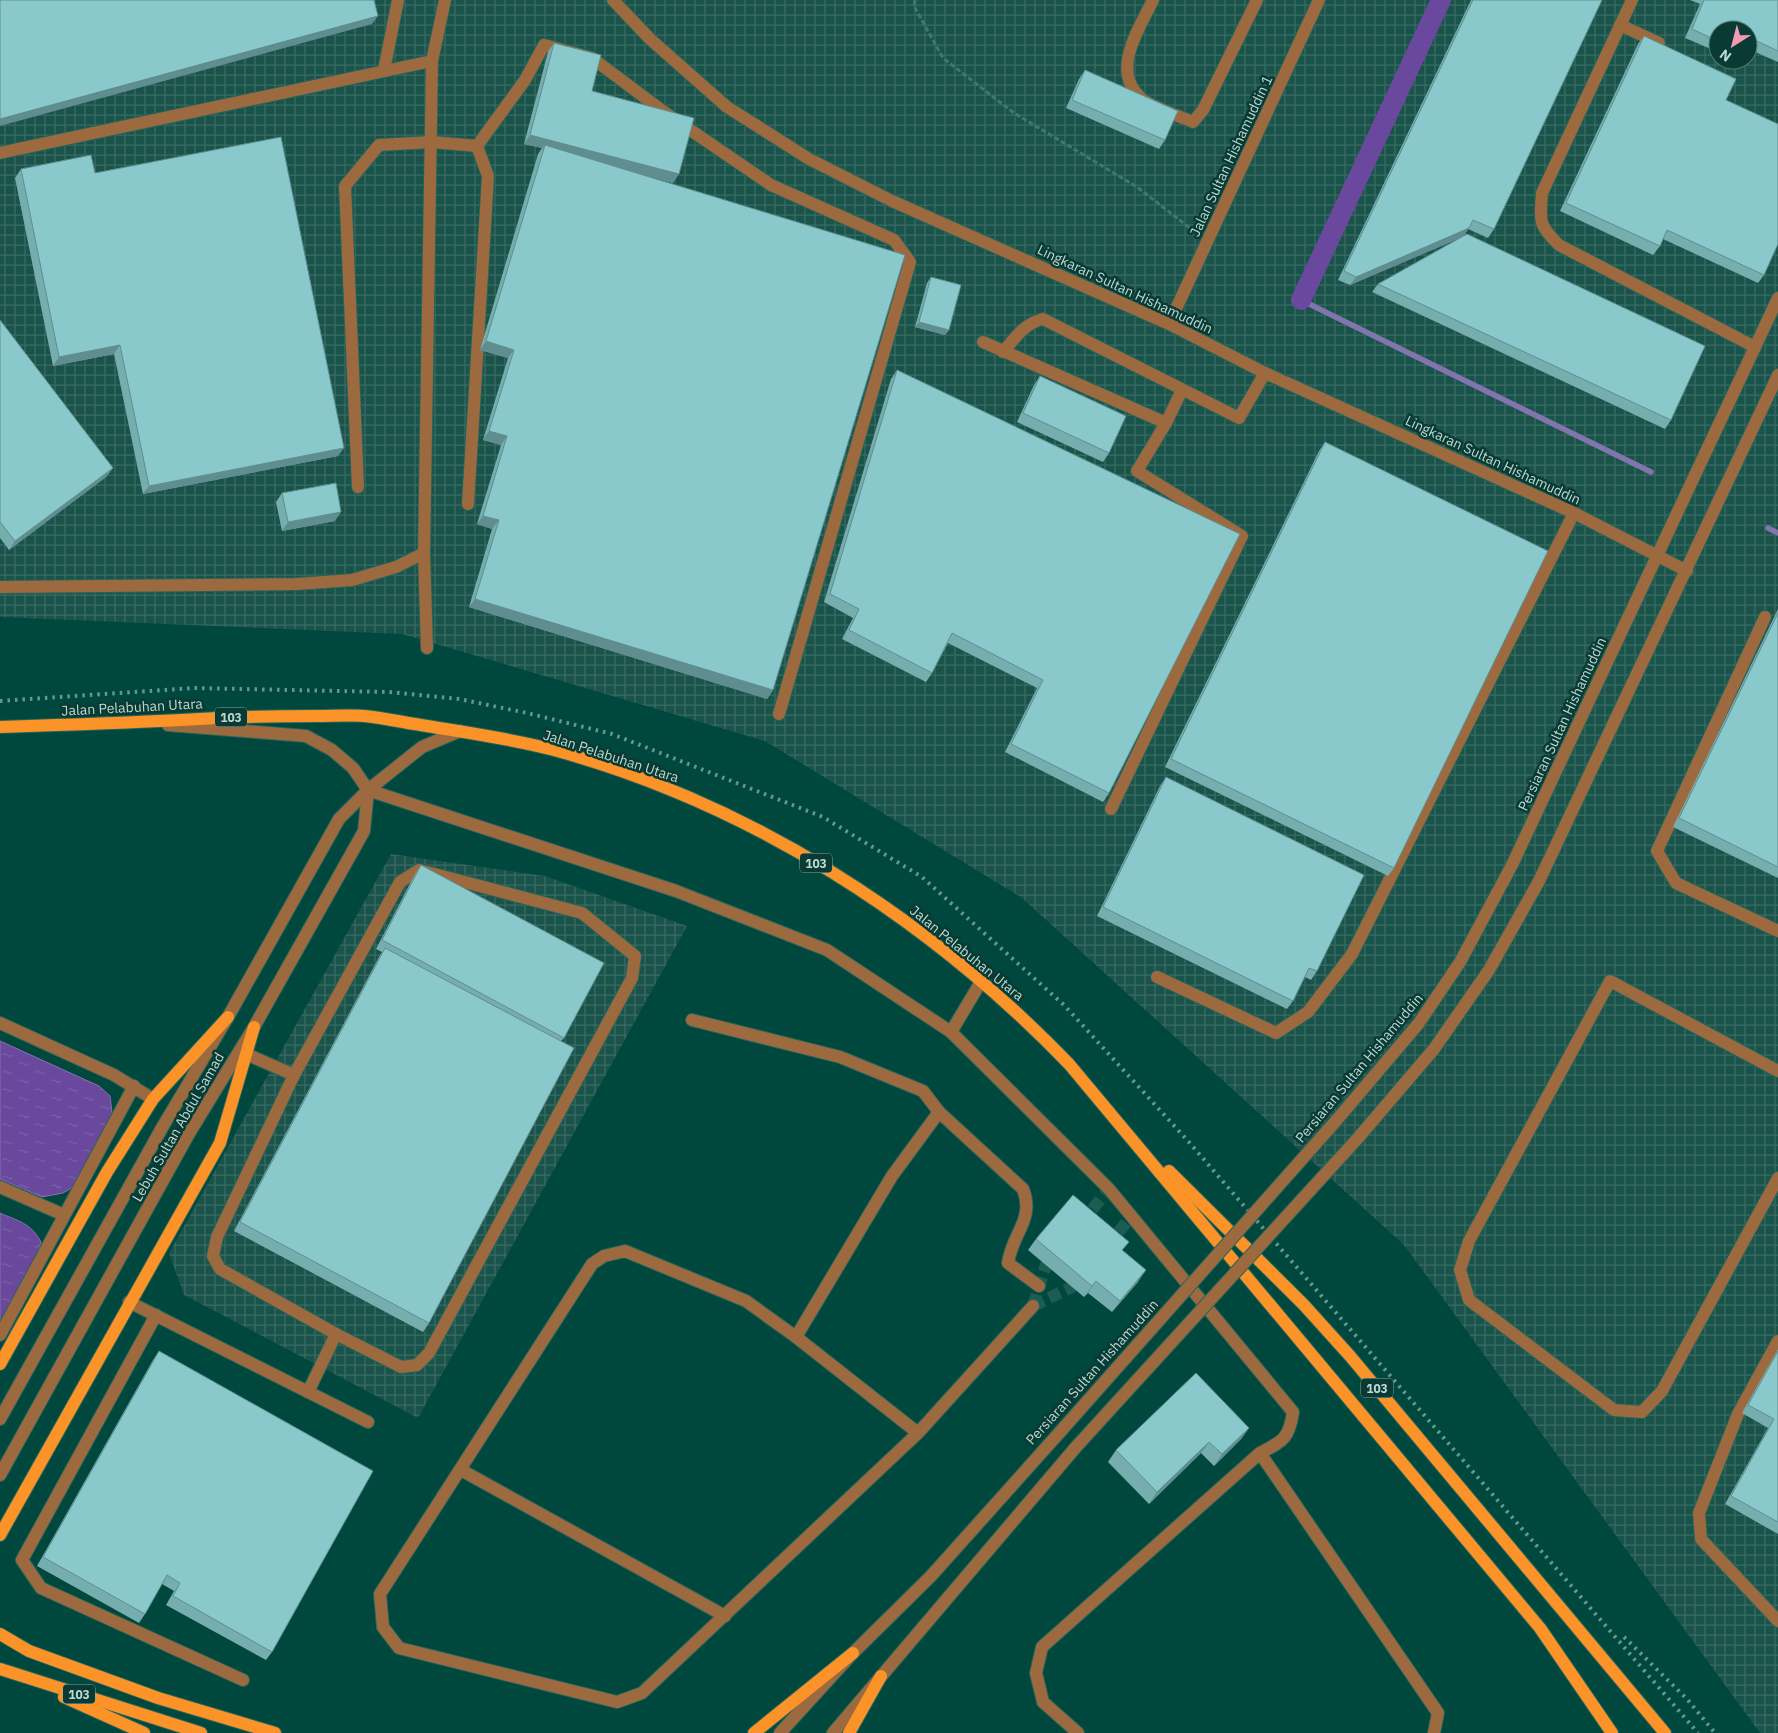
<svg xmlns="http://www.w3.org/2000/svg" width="1778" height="1733" font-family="'IBM Plex Sans',sans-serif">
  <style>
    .industrial { fill: url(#industrial-grid); fill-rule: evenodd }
    .water { fill: url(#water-ripples); stroke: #8274ad }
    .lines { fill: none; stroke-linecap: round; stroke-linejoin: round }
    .stream { stroke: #8274ad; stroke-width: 5.5 }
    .canal { stroke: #6a489d; stroke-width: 20 }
    .minor-tunnel { stroke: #1c5d53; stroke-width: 12; stroke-dasharray: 12 6; stroke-linecap: butt }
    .minor-casing { stroke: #25645b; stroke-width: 14 }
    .major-casing { stroke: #25645b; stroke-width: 14 }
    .path { stroke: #3f786f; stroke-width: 3; stroke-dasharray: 5 2.5; stroke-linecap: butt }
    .minor { stroke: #9d6a3f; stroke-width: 12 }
    .major { stroke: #fb9328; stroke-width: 12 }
    .rail { stroke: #67988f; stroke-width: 4; stroke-dasharray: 2.5 5; stroke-linecap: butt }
    .minor-bridge-casing { stroke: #25645b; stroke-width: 14; stroke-linecap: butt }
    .minor-bridge { stroke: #9d6a3f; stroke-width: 12 }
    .wall { fill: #76adaf }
    .shaded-wall { fill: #608d8f }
    .building { fill: #89c9cc; stroke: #608d8f }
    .labels { text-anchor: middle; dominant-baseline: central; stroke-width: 5; stroke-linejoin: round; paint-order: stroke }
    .shield { fill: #093a33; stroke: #86a9a2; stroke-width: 1 }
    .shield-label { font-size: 12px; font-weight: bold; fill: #bbd9d2 }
    .street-label { font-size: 14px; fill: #bbd9d2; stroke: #093a33 }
  </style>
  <defs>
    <pattern id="industrial-grid" width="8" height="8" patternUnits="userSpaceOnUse" patternTransform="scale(1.25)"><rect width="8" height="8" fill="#1a534a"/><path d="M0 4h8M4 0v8" fill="none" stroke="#396b63"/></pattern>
    <pattern id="water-ripples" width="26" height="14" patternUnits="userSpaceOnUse" patternTransform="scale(1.25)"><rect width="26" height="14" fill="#6a489d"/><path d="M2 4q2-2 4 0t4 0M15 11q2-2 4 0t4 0" fill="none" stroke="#7d62aa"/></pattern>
  </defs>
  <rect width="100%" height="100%" fill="#00473d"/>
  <!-- industrial -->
  <g class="industrial">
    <path d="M0 0H1778V1733H1760L1404 1245 1022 898 765 741 402 634 0 617ZM1718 30H1748V60H1718Z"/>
    <polygon points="391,854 545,876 687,926 418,1418 184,1295 169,1253"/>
  </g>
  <!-- water -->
  <g class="water">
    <polygon points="0,1041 99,1086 110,1096 112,1113 109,1129 75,1186 63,1193 42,1197 0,1179"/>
    <path d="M0 1213C18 1221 31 1223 41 1242L36 1257 0 1326Z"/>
  </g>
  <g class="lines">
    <!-- stream -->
    <g class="stream">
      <polyline points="1301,300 1651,472"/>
      <polyline points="1768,528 1778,533"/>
    </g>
    <!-- canal -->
    <polyline class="canal" points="1301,300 1441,0"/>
    <!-- minor-tunnel -->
    <g class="minor-tunnel">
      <polyline points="1081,1223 1109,1189"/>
      <polyline points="1107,1246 1131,1217"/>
      <polyline points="1033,1306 1046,1265 1057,1252"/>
      <polyline points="1033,1306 1072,1287 1083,1275"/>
    </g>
    <defs>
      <g id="minor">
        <polyline points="613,0 650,39 727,107 809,159 892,201 1169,324 1265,373 1574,513 1687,571"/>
        <path d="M1153 0C1139 29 1110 71 1141 98 1149 106 1181 117 1193 122L1203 110 1257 0"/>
        <path d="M1632 0 1542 193C1540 221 1538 225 1559 245L1755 347"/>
        <polyline points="1620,25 1659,43"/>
        <polyline points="384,70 398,0"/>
        <polyline points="477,146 525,80 544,45 592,58 664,112 771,185 894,240 910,262 779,714"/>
        <polyline points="0,153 432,61"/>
        <polyline points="1169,324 1319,0"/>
        <polyline points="983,342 1166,423"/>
        <path d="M1003 352C1015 338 1025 323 1043 319L1239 418 1265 373"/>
        <polyline points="358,487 345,186 379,145 432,142 477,146 488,176 468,504"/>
        <polyline points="424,553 427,648"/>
        <polyline points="0,587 297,584 352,580 396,567 424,553 432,61 445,0"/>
        <polyline points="1765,617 1657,851 1676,883 1778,931"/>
        <path d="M368 790 676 891 827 950 951 1032 1109 1189 1293 1412C1289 1439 1283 1441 1260 1453L1042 1647 1036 1673 1043 1702 1078 1733"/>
        <polyline points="1111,809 1242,536 1137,471 1166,423 1182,390"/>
        <polyline points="1512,865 1778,298"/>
        <polygon points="419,870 582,913 635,956 632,978 429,1353 417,1365 401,1367 336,1334 220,1269 213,1256 217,1237 294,1075 400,882"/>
        <polyline points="1539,881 1778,375"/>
        <polyline points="1157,977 1276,1033 1308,1012 1352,954 1574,513"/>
        <polyline points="692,1020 840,1057 923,1091 939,1112"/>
        <polyline points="0,1023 114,1075 153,1099"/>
        <polyline points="951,1032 982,980"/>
        <polyline points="246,1054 294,1075"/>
        <polyline points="1778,1071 1610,981 1469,1241 1460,1270 1469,1300 1614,1410 1642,1412 1662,1391 1778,1178"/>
        <polyline points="0,1187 64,1215"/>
        <polyline points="129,1302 368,1422"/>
        <polyline points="156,1315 22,1560 41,1588 243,1680"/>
        <polyline points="0,1335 134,1086"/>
        <path d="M796 1337 892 1176 939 1112 1023 1189C1035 1220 1012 1233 1008 1263L1039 1286"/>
        <polyline points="1778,1341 1738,1414 1699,1513 1701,1539 1778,1621"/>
        <polyline points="308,1392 336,1334"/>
        <polyline points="0,1419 163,1126 228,1017 339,819 368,790 422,747 460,731"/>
        <polyline points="918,1433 796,1337 746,1301 625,1251 604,1256 592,1264 380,1594 383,1627 399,1648 617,1702 642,1693 918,1433 1033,1306"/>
        <polyline points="1260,1453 1438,1713 1434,1733"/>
        <polyline points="461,1470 725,1616"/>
        <polyline points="0,1475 187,1137 254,1027 364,831 368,790 353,768 332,750 306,736 168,725"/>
        <polyline points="780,1733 853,1653 931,1576 1060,1432"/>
        <polyline points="833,1733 1076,1447"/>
      </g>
      <g id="major">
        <path d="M0 727C61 725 121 723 182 720 227 717 271 716 317 716 332 716 348 715 364 716 385 718 406 723 427 726 469 733 513 739 554 750 751 804 928 918 1069 1064L1540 1628 1612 1733"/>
        <polyline points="1169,1171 1304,1305 1350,1356 1665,1733"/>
        <polyline points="0,1364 107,1172 153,1099 228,1017"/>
        <polyline points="0,1535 220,1143 254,1027"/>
        <polyline points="0,1634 29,1651 158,1698 275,1733"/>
        <polyline points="0,1669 201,1733"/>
        <polyline points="64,1697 144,1733"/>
        <polyline points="754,1733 853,1653"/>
        <polyline points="849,1733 881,1676"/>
      </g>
    </defs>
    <!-- minor casing -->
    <use href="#minor" class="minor-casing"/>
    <!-- major casing -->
    <use href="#major" class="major-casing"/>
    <!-- path -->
    <polyline class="path" points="915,0 914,6 943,58 1014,113 1137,187 1195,232"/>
    <!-- minor -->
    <use href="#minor" class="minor"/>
    <!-- major -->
    <use href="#major" class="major"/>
    <!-- rail -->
    <g class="rail">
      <polyline points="0,701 193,688 389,692 459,699 527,713 612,734 823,817 922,877 1065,1006 1188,1141 1698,1733"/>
      <polyline points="1624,1637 1687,1699 1715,1733"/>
    </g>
    <defs>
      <g id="minor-bridge">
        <polyline points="1060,1432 1335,1122 1419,1023 1460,962 1512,865"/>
        <polyline points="1076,1447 1358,1138 1434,1049 1489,970 1539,881"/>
      </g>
    </defs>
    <!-- minor-bridge casing -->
    <use href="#minor-bridge" class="minor-bridge-casing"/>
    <!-- minor-bridge -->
    <use href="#minor-bridge" class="minor-bridge"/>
  </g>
  <!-- wall -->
  <g class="wall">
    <polygon points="1471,0 1602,0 1494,229 1488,238 1468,229 1463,237 1671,420 1665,429 1372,292 1378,284 1462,237 1350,285 1338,280"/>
    <polygon points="1690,0 1778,0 1778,62 1753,51 1748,59 1748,30 1718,30 1718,52 1685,38 1700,4"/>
    <polygon points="1644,36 1726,100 1764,275 1758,283 1663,239 1660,246 1653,255 1560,211 1638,44"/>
    <polygon points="554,43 592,91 673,183 635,173 773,690 767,699 469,607 492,529 477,524 501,445 483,440 508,358 480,350 538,154 542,148 524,144 548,52"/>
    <polygon points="1736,60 1748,60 1745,64"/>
    <polygon points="1085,70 1165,140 1159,149 1066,108 1079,79"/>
    <polygon points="21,169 95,173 338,456 143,494 114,354 53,366 15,178"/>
    <polygon points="931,277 949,330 945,335 915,327 927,283"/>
    <polygon points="0,320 113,468 106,477 9,550 0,538"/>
    <polygon points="897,370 1109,793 1103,802 1005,752 1037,688 948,643 932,673 926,682 842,639 853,618 824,602 891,379"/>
    <polygon points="1040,376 1109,453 1103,462 1017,422 1034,385"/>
    <polygon points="1325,442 1394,868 1388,876 1165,767 1319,451"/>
    <polygon points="282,493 335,521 282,531 276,502"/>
    <polygon points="1778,609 1778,878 1673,827"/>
    <polygon points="1166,777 1317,971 1311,980 1305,977 1293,1001 1287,1009 1097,916 1160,786"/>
    <polygon points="421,865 564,1038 561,1041 429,1323 423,1332 234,1231 379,957 382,952 376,949 415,874"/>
    <polygon points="1036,1239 1123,1251 1138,1282 1112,1312 1088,1293 1084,1297 1028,1250"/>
    <polygon points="1778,1349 1778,1534 1725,1504 1768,1428 1742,1413"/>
    <polygon points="159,1351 272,1652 266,1660 166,1605 174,1591 162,1584 145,1614 139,1623 37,1566 153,1360"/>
    <polygon points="1249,1428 1241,1439 1214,1466 1201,1453 1149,1504 1108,1462 1116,1450"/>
  </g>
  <!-- shaded-wall -->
  <g class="shaded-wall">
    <polygon points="378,16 372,24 0,126 0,119"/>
    <polygon points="530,135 679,174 673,183 543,149 545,145 542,148 524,144"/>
    <polygon points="1469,228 1463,237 1350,285 1356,277"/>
    <polygon points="919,322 949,330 945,335 915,327"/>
    <polygon points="486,341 514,350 508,358 480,350"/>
    <polygon points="120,345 114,354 53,366 59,357"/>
    <polygon points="489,431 507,436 501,445 483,440"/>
    <polygon points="344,448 338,456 143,494 149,486"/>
    <polygon points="113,468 106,477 9,550 15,541"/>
    <polygon points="341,512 335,521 282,531 288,522"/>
    <polygon points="483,516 499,520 492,529 477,524"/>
    <polygon points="475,599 773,690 767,699 469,607"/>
    <polygon points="1146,1270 1138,1282 1112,1312 1120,1301"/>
    <polygon points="1096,1281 1088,1293 1084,1297 1092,1286"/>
    <polygon points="1249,1428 1241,1439 1214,1466 1222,1454"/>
    <polygon points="1209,1442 1201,1453 1149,1504 1157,1492"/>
  </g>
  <!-- building -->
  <g class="building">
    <polygon points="0,0 374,0 378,16 0,119"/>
    <polygon points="1473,0 1602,0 1494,229 1473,220 1469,228 1356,277 1344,271"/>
    <polygon points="1704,0 1778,0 1778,51 1757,41 1751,55 1748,54 1748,30 1718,30 1718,41 1692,29"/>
    <polygon points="1644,36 1736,79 1726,100 1778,124 1778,244 1764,275 1667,230 1660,246 1566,203"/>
    <polygon points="554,43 601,55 592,91 694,118 679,174 530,135"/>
    <polygon points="1085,70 1178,111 1165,140 1072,100"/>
    <polygon points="281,137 344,448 149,486 120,345 59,357 21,169 91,155 95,173"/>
    <polygon points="545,145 905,255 773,690 475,599 499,520 483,516 507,436 489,431 514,350 486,341"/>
    <polygon points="1467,234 1705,346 1671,420 1378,284"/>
    <polygon points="931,277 961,285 949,330 919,322"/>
    <polygon points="0,320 113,468 15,541 0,522"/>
    <polygon points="897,370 1240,534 1109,793 1011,744 1043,680 952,633 932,673 849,630 859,609 830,594"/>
    <polygon points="1040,376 1126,416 1109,453 1023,413"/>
    <polygon points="1325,442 1548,551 1394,868 1171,759"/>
    <polygon points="336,483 341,512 288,522 282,493"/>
    <polygon points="1778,613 1778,867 1679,818"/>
    <polygon points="1166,777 1364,875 1317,971 1309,968 1293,1001 1103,907"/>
    <polygon points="421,865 604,963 564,1038 382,940"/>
    <polygon points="385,948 574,1048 429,1323 240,1222"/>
    <polygon points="1073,1195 1129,1242 1122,1250 1146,1270 1120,1301 1096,1281 1092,1286 1036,1239"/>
    <polygon points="159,1351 373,1471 272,1652 173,1596 180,1583 167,1575 145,1614 43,1557"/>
    <polygon points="1778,1351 1778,1522 1731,1496 1774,1419 1748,1405"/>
    <polygon points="1196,1373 1249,1428 1222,1454 1209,1442 1157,1492 1116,1450"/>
  </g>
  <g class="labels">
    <!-- shield labels -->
    <g class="shield">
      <rect x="215" y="707.5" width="32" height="19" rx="4"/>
      <rect x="800" y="853.5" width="32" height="19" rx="4"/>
      <rect x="1361" y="1378.5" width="32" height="19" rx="4"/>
      <rect x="63" y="1684.5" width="32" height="19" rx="4"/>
    </g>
    <g class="shield-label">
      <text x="231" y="717">103</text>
      <text x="816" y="863">103</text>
      <text x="1377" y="1388">103</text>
      <text x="79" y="1694">103</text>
    </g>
    <!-- street labels -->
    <g class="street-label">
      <text transform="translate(1231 156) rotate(-65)">Jalan Sultan Hishamuddin 1</text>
      <text transform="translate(1125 289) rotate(25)">Lingkaran Sultan Hishamuddin</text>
      <text transform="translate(1493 460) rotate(25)">Lingkaran Sultan Hishamuddin</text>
      <text transform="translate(132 707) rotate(-3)">Jalan Pelabuhan Utara</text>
      <text transform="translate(1562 724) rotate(-65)">Persiaran Sultan Hishamuddin</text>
      <text transform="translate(611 756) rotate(18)">Jalan Pelabuhan Utara</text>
      <text transform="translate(967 953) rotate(39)">Jalan Pelabuhan Utara</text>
      <text transform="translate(1359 1068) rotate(-50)">Persiaran Sultan Hishamuddin</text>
      <text transform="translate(178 1127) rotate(-60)">Lebuh Sultan Abdul Samad</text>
      <text transform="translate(1092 1372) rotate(-48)">Persiaran Sultan Hishamuddin</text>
    </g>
  </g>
  <!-- north arrow -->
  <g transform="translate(1733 45) rotate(216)"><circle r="24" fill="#093a33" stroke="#507a73"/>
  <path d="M0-4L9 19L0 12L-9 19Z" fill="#f09ab4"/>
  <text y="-8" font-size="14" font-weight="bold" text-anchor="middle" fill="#bbd9d2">N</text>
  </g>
</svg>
